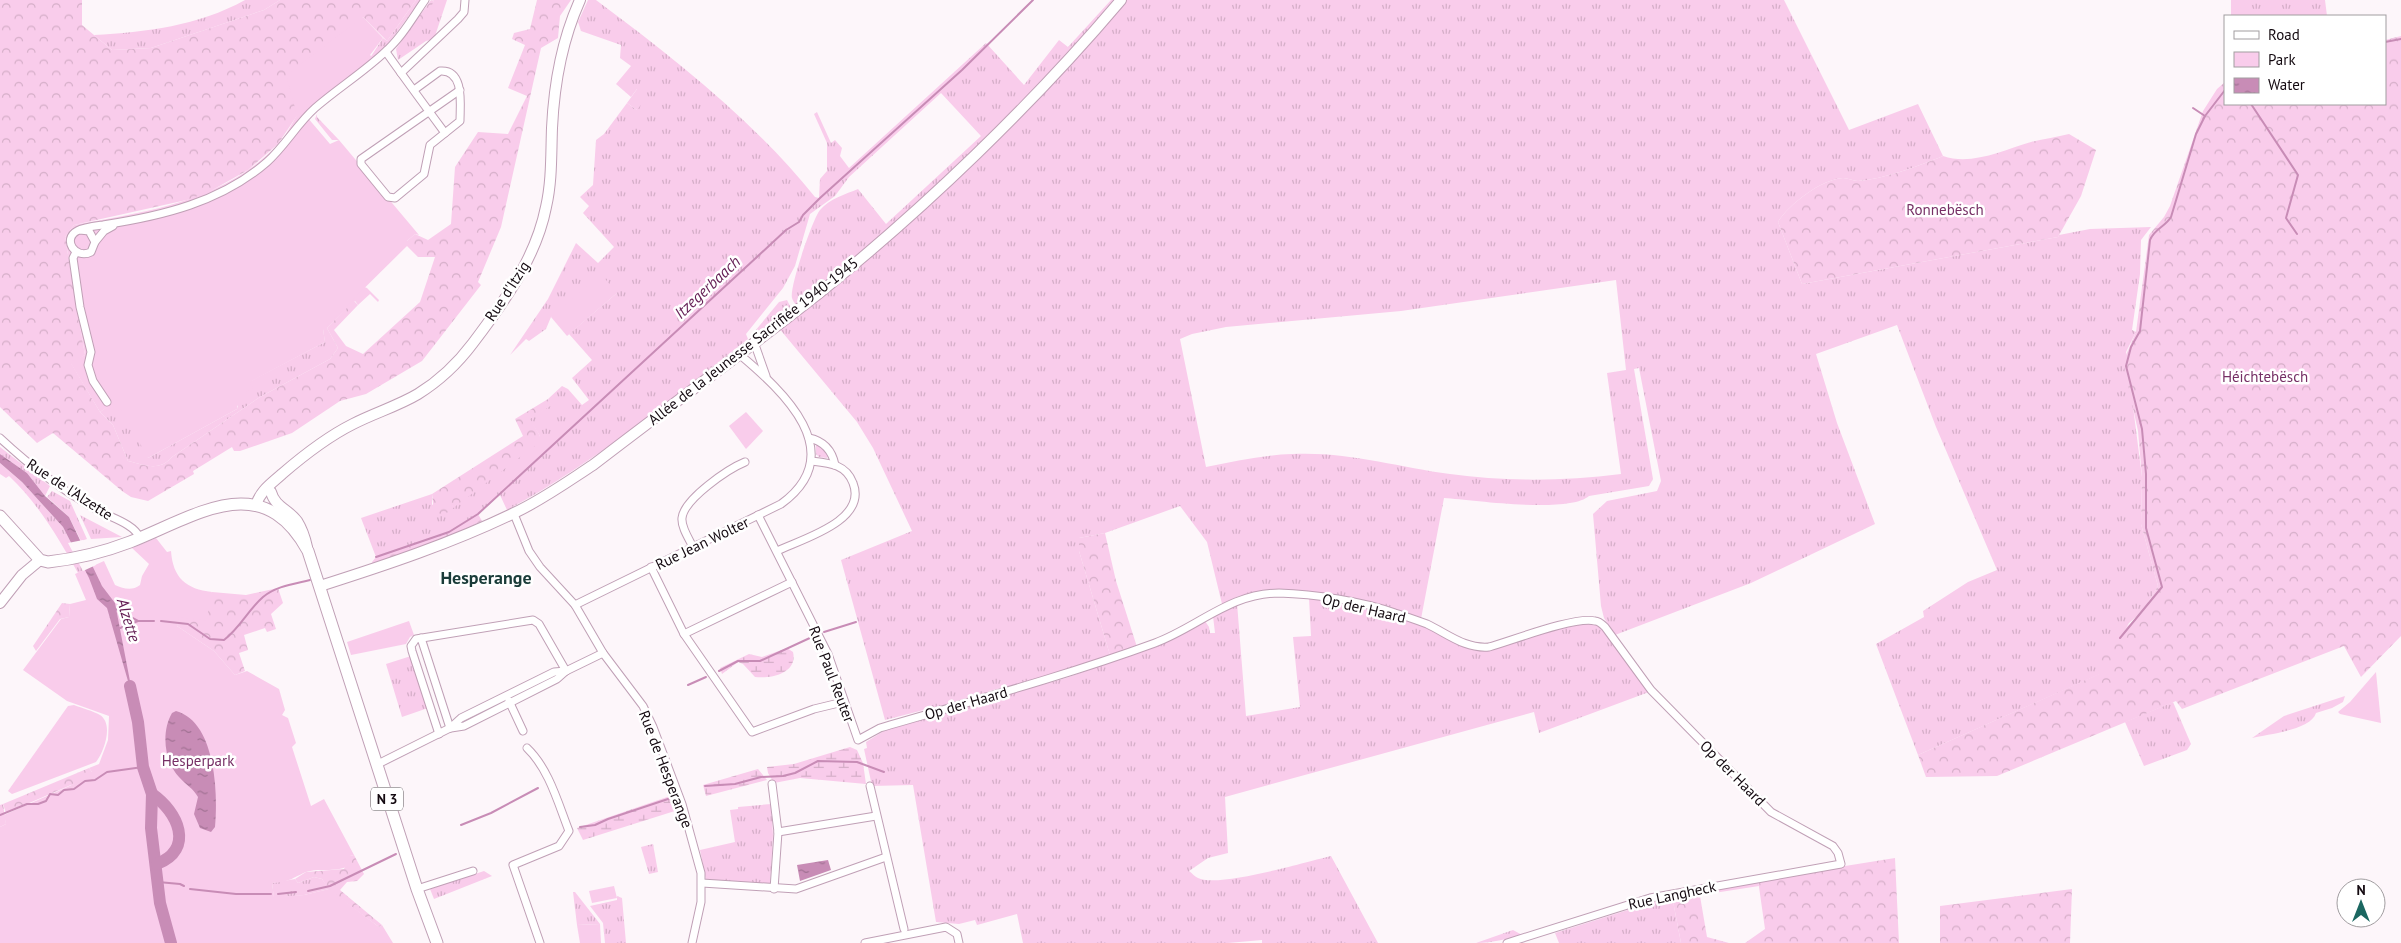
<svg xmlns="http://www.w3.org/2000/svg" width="2401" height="943" font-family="'PT Sans',sans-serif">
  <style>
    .grass { fill: url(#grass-tufts); fill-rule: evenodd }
    .forest { fill: url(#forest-crowns) }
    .wetland { fill: url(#wetland-marsh) }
    .park { fill: #f9cceb }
    .water { fill: url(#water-ripples) }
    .pier { fill: #fdf6fa }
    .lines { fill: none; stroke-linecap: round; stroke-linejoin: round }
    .stream { stroke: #c88cb6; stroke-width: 2 }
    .river { stroke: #c88cb6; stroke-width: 12 }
    .street-casing { stroke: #c0a0b6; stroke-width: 9 }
    .secondary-casing { stroke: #c0a0b6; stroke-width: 12 }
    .primary-casing { stroke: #c0a0b6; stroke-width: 13 }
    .street { stroke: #fff; stroke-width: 7 }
    .secondary { stroke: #fff; stroke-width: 10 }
    .primary { stroke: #fff; stroke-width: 11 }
    .labels { text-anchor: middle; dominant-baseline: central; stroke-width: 5; stroke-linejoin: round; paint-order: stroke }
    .shield { fill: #fff; stroke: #5a5458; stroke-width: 1 }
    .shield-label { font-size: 14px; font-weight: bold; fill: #140a11 }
    .park-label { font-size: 15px; fill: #762f65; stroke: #fff }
    .street-label { font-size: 15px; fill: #140a11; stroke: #fff }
    .water-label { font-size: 16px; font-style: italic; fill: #631c53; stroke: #fff }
    .quarter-label { font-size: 18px; font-weight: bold; fill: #1a3c39; stroke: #fff }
  </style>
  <defs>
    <pattern id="grass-tufts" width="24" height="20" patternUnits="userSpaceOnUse" patternTransform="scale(1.25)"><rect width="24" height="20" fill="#f9cceb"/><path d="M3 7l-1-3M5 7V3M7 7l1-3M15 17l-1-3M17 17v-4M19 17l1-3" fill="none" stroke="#d5aec8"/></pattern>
    <pattern id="forest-crowns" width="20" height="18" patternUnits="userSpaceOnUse" patternTransform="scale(1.25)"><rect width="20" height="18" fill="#f9cceb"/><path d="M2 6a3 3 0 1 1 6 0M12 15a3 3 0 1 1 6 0" fill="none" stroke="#d5aec8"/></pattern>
    <pattern id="wetland-marsh" width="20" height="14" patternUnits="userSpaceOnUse" patternTransform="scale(1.25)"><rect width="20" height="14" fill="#f9cceb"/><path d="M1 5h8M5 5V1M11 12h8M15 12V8" fill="none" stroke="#d5aec8"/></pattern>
    <pattern id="water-ripples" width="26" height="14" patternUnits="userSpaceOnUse" patternTransform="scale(1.25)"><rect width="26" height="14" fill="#c88cb6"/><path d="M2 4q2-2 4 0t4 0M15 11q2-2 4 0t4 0" fill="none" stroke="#a17193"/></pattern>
  </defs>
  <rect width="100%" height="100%" fill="#fdf6fa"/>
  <!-- grass -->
  <g class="grass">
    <path d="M245 0H280L264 10 151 48 112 50 94 35C146 32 198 26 245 0Z"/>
    <polygon points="416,0 421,0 384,49 366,64 383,38 387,41"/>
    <polygon points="432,0 447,0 434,39 426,41 398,60 396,49 407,33 409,35 434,1"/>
    <path d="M588 0H596C675 59 753 120 815 197L819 198 820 179 827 171V143L814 114 817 112 831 143 835 140 842 148 840 156 849 168 986 43 1024 85 1059 40 1068 47 1111 0H1784L1849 130 1918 104 1943 156C1919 166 1884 179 1858 181 1853 181 1848 178 1843 178 1822 179 1789 204 1778 222L1802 284 2058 237 2059 235 2090 229 2151 227 2141 240 2140 274 2132 330 2136 332 2126 352 2142 477 2141 524 2158 586 2143 611 2129 623 2100 674 1918 755 1876 644 1924 617 1923 611 1968 582 1997 570 1936 427 1897 325 1816 354 1837 423 1875 524 1751 583 1615 635 1604 618 1601 606 1593 514 1607 501 1657 491 1661 481 1639 368 1634 369 1653 479 1649 486 1589 496C1568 514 1474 500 1444 498L1421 619 1391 608 1258 592 1239 596 1222 604 1207 542 1180 506 1105 533 1079 538V551L1110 655 1052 675 989 691 986 694 885 720 841 560 912 531 873 448 857 422 778 327 800 311C798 307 793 302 792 298 789 288 813 218 820 210 829 199 846 194 858 189L886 224 981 136 941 93 849 177 835 196 810 214 795 266 783 288 746 334 748 339C670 400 595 463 507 510L500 495 478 514 449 532 376 557 361 518 432 494V505L540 436 529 419 551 405 548 399 562 386 568 389 582 405 589 400 572 378 592 360 569 334 617 293 551 317 546 329 529 341 526 339 510 355 548 299 576 243 598 263 614 247 583 213 589 206 580 197 593 185 596 140 604 134 627 103 637 110V89L631 97 616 84 631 66 620 58 621 45 581 31 578 22ZM1616 280 1626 370 1607 373 1621 474C1564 481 1508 482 1450 474 1398 467 1346 451 1292 454 1263 455 1234 461 1206 467L1180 339 1192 334 1226 327 1401 311Z"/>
    <polygon points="2231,0 2325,0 2327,16 2231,16"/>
    <polygon points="317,114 317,117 339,140 332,140 315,119"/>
    <path d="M290 256 367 288 379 300 378 302 370 294 358 305 355 301 327 328 338 348 330 359 260 397 172 457C159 472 145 465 128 461L113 425 100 412 139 384 148 458 237 409 240 396 249 382 325 342 323 329Z"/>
    <polygon points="787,300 791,308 755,334 755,331 779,302"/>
    <polygon points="818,443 829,454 827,458 819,457 816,454 816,444"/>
    <polygon points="0,447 50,486 45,496 27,473 0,454"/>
    <path d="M0 463 22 482 63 527 85 570 78 573C59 539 38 503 9 476L6 478 0 474Z"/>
    <polygon points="52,491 70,501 87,539 81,541 69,517 47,497"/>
    <polygon points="80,515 122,537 91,539"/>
    <path d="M1309 598 1370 609 1427 627 1472 648 1588 623 1599 625 1649 692 1539 733 1534 712 1225 797 1228 853 1208 858 1189 871C1192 873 1195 877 1198 878 1218 888 1306 862 1331 856L1378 943H1262V940L1228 943H1023L1017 914 977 925 975 920 959 924 936 922 913 785 872 786 864 749 867 748 866 742 887 729 1066 678 1162 644 1205 621 1209 627 1210 633H1215L1213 616 1237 603 1246 716 1300 707 1293 637 1311 636Z"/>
    <polygon points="411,656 428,708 402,717 386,664"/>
    <path d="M2345 696 2343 702 2332 708 2316 713C2311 730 2269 734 2252 738L2284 716Z"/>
    <polygon points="2173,702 2191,744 2187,750 2144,766 2125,722"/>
    <polygon points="3,804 6,824 0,827 0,805"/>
    <polygon points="771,804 773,835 770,885 706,880 700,850 735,842 730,810 738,809 738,807"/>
    <polygon points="653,844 658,872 649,874 641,847"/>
    <polygon points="484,871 492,876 434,899 430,889"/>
    <polygon points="314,877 322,879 329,889 304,895 274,898 272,883 295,879 298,883"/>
    <polygon points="1758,880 1759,886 1714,893 1713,889"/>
    <polygon points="573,892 575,892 600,924 577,925"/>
    <polygon points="617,896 622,898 626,943 605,943 603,923 590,906 617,900"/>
    <polygon points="1672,896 1681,943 1559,943 1555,933"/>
    <path d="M1513 930 1524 936C1508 938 1493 943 1476 943Z"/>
  </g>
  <!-- forest -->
  <g class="forest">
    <path d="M0 0H82V25L112 50 151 48 264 10 280 0H416L387 41 363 17 278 144 248 170 200 197 74 225 65 237 85 355 71 363 100 412 113 425 128 461C145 465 159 472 172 457L260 397 330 359 338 348 327 328 354 301 358 305 334 330 346 346 363 354 420 302 435 257H418L407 246V241L415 234 428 240 451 224 455 167 478 132 508 134 527 96 508 88 525 45 512 39 514 33 530 29 537 0H571L560 16 558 38 541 48 501 227 478 282 481 285 422 361 366 394 340 401 292 433 240 451H234L232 447 193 471 194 474 148 501 131 497 122 491 53 433 37 443 0 407Z"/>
    <polygon points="431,0 434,1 417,33 409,36 407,33"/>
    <polygon points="2401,36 2401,636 2361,677 2344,646 2182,709 2176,701 1997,776 1926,777 1918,755 2099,674 2096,657 2143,611 2158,586 2141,524 2142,477 2138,431 2123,362 2136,332 2149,235 2164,217 2170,206 2203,111 2217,89 2225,82 2225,104 2385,104 2385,40"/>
    <path d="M2069 134 2096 150 2081 196 2058 237 1802 284 1778 222C1789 204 1822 179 1843 178 1848 178 1853 181 1858 181 1884 179 1919 166 1943 156 1972 166 2003 150 2031 142 2043 139 2057 137 2069 134Z"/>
    <polygon points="548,399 552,405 530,419 540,436 536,445 444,515 434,512 432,494 523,436 515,419"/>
    <polygon points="478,514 482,521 451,536 373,564 372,562 376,557 449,532"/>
    <polygon points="1105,533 1116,581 1137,647 1110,655 1079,551 1079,538"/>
    <polygon points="278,588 283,603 271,614 276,629 267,632 265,628 244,635 248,650 239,653 245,671 235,675 214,651 177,626 178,617 212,592 246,595"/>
    <polygon points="62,603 70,604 69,617 60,619 36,651 33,646"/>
    <polygon points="89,768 92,772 92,777 78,784 71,785 6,813 3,804"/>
    <polygon points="354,855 364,874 357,881 347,882 340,890 382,925 379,927 329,890 322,879 314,877 298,883 295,879 306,872 344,869 350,856"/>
    <polygon points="1895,858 1899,943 1745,943 1765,929 1758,880"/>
    <polygon points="1713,889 1714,893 1700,896 1707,937 1729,943 1681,943 1672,896"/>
    <polygon points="2072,889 2070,943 1940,943 1940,906"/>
  </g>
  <!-- wetland -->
  <g class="wetland">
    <path d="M787 648 793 652C798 673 771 679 755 677L743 664 738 662 722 674 720 668 749 654 762 657Z"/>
    <polygon points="850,747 857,750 863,763 866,784 800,778 774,783 768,773 767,767 794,764"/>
    <polygon points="758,769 767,780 706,796 703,785"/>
    <polygon points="673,795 678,810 583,840 577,828"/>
  </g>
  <!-- park -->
  <g class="park">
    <path d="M363 17 383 38 370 55 373 58 366 64 368 66 307 117 330 144 339 140 419 235 415 234 407 241V246L323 329 325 342 250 382 253 389 246 392 247 400 237 406V409L148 458 121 409 113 412 109 406 100 412 70 362 85 355 65 237 74 225C146 212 226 201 278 144 286 136 291 125 297 115L286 75Z"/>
    <polygon points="637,89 647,97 637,110 627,103"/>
    <polygon points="601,274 617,293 567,336 551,317"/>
    <polygon points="746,412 763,431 746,449 729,426"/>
    <path d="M156 538 167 552 171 551C173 578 186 589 212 592L208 597V621L179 617 177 626 214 651 235 675 247 671 279 689 285 710 282 715 288 718 296 743 292 747 311 806 324 799 354 855 350 856 352 864C337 874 321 867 306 872 292 878 290 882 272 883L274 897 304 895 329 889 379 927 382 925 393 943H0V827L6 824 4 815 92 776V772L89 768 99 764 108 740 109 716 67 701 23 670 61 619 69 617 70 604 86 600 75 574 104 561 115 585C124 589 132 591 140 585L142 576 149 564 132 548Z"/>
    <polygon points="409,621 414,635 410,637 406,644 351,655 347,642"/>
    <polygon points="2376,672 2381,723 2340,714 2338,712 2350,702"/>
    <path d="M74 705C82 708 93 711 100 715 114 724 104 752 96 762L12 794 8 791 68 706Z"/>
    <polygon points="614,886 617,898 592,903 589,891"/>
    <polygon points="600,924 601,943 580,943 577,925"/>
  </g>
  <!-- water -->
  <g class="water">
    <polygon points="0,454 27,473 45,496 69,517 102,586 115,603 134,702 107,608 97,599 89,578 63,527 22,482 0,463"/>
    <path d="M176 711C216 722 218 794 215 827L211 832 200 828 194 814 198 797C193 788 186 785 179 777 164 761 161 732 172 713Z"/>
    <polygon points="828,860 831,870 800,881 797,865"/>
  </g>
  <!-- pier -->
  <polygon class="pier" points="83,540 96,565 83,571 68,543"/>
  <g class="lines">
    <!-- stream -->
    <g class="stream">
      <polyline points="2385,42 2401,39"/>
      <polyline points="2251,104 2298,175 2286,218 2297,234"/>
      <polyline points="2193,108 2205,116 2225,90"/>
      <polyline points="376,557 449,532 478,514 758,256 786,230 799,222 803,215 820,198 962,70 1033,0"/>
      <polyline points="116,609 138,621"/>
      <path d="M161 621 188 624 210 639 224 640C240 628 248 610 263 597 276 586 294 584 310 580"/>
      <polyline points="120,628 138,621 154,621"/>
      <polyline points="824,632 856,622"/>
      <path d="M2120 638 2162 587 2146 528V474L2142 429 2126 366 2131 347 2140 331 2150 240C2154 229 2165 227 2171 217L2196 134 2205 116"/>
      <polyline points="719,671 738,661 760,661 812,637"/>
      <polyline points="688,685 706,677"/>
      <polyline points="705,786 735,784 761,777 783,776 795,773 818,761 857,762 884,772"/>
      <polyline points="0,815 27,804 38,804 46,801 50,794 58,795 64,790 74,789 85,781 95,780 107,772 143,767"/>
      <polyline points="461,825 491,813 538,788"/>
      <polyline points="580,827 595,825 608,819 671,798"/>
      <polyline points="158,882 180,884 184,886"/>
      <polyline points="190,889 236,894 271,894"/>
      <polyline points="308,891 330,886 396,854"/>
      <polyline points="278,894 296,892"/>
    </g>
    <!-- river -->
    <g class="river">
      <polyline points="130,686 138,722 143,767 152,794 151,828 160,903 171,943"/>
      <path d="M152 794C178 812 195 849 157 864"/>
    </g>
    <defs>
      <g id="street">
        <path d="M386 52C405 79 425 106 445 133L430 145 424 174 395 198 388 197 361 164V159L460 90"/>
        <polyline points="401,73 458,19 464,12 465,0"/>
        <path d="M414 90 440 71C465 69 460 105 460 121L445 133"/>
        <path d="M80 230 89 231 95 242 91 252C75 260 62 239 77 231 84 227 95 226 103 225 162 216 221 202 267 162 285 146 297 124 315 108 338 88 364 72 386 51 402 37 413 17 425 0"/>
        <polyline points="95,242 104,231 113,226"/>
        <polyline points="76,252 73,258 80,307 91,352 88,365 93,381 107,402"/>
        <polyline points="754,342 766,376"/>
        <path d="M0 438C30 466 63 491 99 511 112 518 134 524 140 538"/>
        <path d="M809 438C823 441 832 450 835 465"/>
        <polyline points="514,514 529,551 540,567 575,605 603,653 643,706 653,727 682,804 701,873 701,902 692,943"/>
        <path d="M758 515 828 654 858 740 880 728C972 701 1065 676 1155 643 1198 627 1230 593 1279 593 1314 594 1362 601 1395 613 1405 616 1416 620 1427 624 1448 634 1465 649 1489 647 1511 641 1575 616 1595 621 1599 621 1602 624 1605 627L1651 690 1771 812 1833 846 1838 853 1841 864 1650 898 1507 943"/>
        <path d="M693 547C689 539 681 527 682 518 684 499 728 469 745 462"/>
        <path d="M777 551C802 539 868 521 853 483 846 464 829 463 811 461"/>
        <polyline points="651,567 684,634 752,732 814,709 843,702"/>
        <path d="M575 605 781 504C851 453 783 391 739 354"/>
        <polyline points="684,634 792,582"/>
        <polyline points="421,638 450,728"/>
        <polyline points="509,701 523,731"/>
        <polyline points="451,728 464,726 557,679 566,671 603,653"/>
        <polyline points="439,734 412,651 411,646 416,639 533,620 539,624 566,671"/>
        <path d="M527 748C549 769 558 803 569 831L559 846 513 865 540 943"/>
        <polyline points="376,765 450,728 461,718 554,672 566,671"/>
        <polyline points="772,784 778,832 774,889"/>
        <polyline points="870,786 904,929"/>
        <polyline points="778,832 876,816"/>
        <polyline points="702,883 796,889 886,857"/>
        <polyline points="417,889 473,871"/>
        <polyline points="865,943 946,927 957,934 959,943"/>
      </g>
      <g id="secondary">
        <path d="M271 492C275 507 288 509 297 521 302 529 305 538 307 547"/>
        <path d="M256 505C261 490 271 484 282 474 304 455 327 437 353 424 374 413 398 406 418 394 439 381 458 363 473 343 504 302 536 258 546 207 552 181 551 155 552 128 554 85 562 40 580 0"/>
        <path d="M320 586C386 565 452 543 514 513 542 500 567 482 593 465 667 408 744 352 818 294 924 209 1033 104 1121 0"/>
        <polyline points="0,603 22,575 40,560"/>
      </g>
      <path id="primary" d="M0 516 40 560 48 562C75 559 104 552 130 542 196 516 262 467 308 551L417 889 437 943"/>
    </defs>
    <!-- street casing -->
    <use href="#street" class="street-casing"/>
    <!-- secondary casing -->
    <use href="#secondary" class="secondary-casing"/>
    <!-- primary casing -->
    <use href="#primary" class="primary-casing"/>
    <!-- street -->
    <use href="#street" class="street"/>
    <!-- secondary -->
    <use href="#secondary" class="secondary"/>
    <!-- primary -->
    <use href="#primary" class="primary"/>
  </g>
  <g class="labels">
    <!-- shield labels -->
    <rect class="shield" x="371" y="787.5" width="32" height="23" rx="4"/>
    <g class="shield-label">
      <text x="387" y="799">N 3</text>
    </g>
    <!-- park labels -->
    <g class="park-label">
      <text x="1945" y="209">Ronnebësch</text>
      <text x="2265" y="376">Héichtebësch</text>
      <text x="198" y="760">Hesperpark</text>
    </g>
    <!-- street labels -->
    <g class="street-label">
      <text transform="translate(507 291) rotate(-57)">Rue d'Itzig</text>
      <text transform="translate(753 341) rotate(-38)">Allée de la Jeunesse Sacrifiée 1940-1945</text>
      <text transform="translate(70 489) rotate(33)">Rue de l'Alzette</text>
      <text transform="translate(702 543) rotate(-26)">Rue Jean Wolter</text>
      <text transform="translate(1364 608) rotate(13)">Op der Haard</text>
      <text transform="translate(832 674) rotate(69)">Rue Paul Reuter</text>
      <text transform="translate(966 703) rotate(-16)">Op der Haard</text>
      <text transform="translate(666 769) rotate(69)">Rue de Hesperange</text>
      <text transform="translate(1733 773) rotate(45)">Op der Haard</text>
      <text transform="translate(1672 895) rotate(-12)">Rue Langheck</text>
    </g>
    <!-- water labels -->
    <g class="water-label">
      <text transform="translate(707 287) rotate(-43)">Itzegerbaach</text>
      <text transform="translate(129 620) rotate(73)">Alzette</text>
    </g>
    <!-- quarter labels -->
    <g class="quarter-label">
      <text x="486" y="577">Hesperange</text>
    </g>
  </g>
  <!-- legend -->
  <rect x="2224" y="15" width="162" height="90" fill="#ffffff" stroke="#a19da0"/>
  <rect x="2234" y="31" width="25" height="8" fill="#ffffff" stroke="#a19da0"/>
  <text x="2268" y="40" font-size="15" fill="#140a11">Road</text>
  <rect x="2234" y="52" width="25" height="15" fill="#f9cceb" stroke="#a19da0"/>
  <text x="2268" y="65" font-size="15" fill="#140a11">Park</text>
  <rect x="2234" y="78" width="25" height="15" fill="url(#water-ripples)" stroke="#a19da0"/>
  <text x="2268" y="90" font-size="15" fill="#140a11">Water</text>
  <!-- north arrow -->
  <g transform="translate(2361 903)"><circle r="24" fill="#ffffff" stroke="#a19da0"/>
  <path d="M0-4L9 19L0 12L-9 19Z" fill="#1b6761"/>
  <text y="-8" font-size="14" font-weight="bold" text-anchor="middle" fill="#140a11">N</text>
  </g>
</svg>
